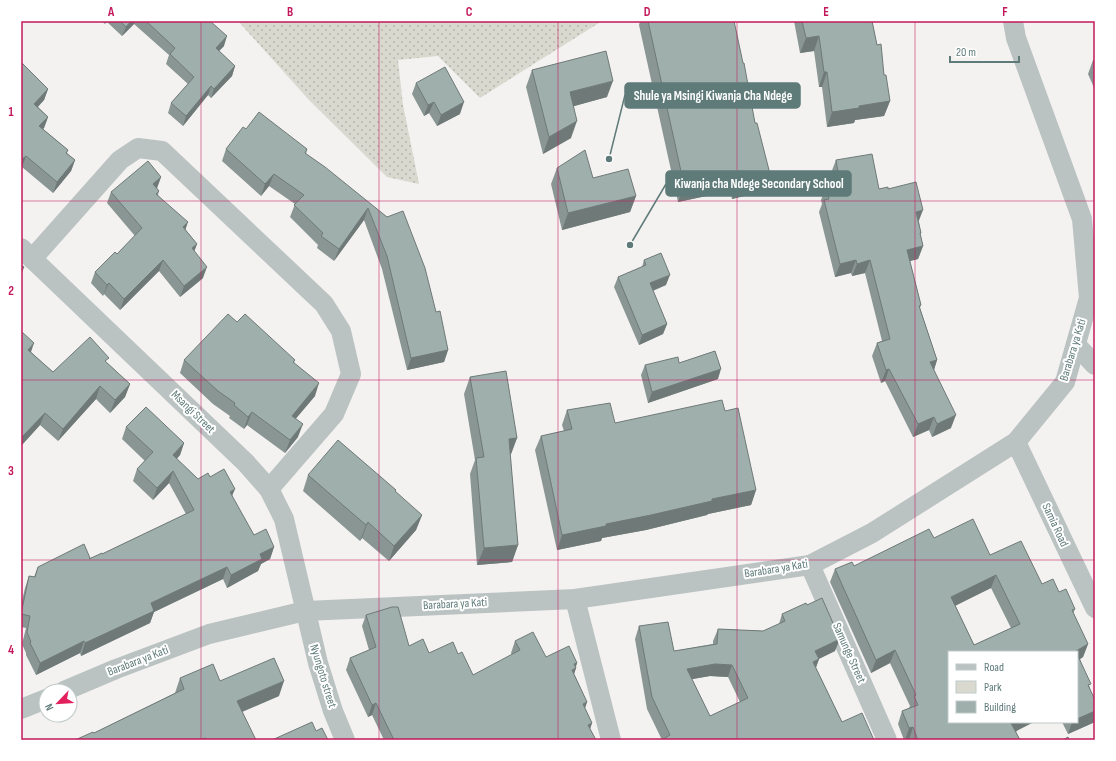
<svg xmlns="http://www.w3.org/2000/svg" width="1116" height="761" font-family="'Sofia Sans Condensed',sans-serif">
  <style>
    .green { fill: url(#green-dots) }
    .lines { fill: none; stroke-linecap: round; stroke-linejoin: round }
    .minor { stroke: #bac3c2; stroke-width: 20 }
    .wall { fill: #899694; fill-rule: evenodd }
    .shaded-wall { fill: #6f7a78 }
    .building { fill: #9fafac; stroke: #6f7a78; fill-rule: evenodd }
    .grid { fill: none; stroke: #c2185b; stroke-width: 1; stroke-opacity: 0.55 }
    .labels { text-anchor: middle; dominant-baseline: central; stroke-width: 4; stroke-linejoin: round; paint-order: stroke }
    .street-label { font-size: 12px; fill: #5f7b79; stroke: #fff }
    .leader { fill: none; stroke: #5f7b79; stroke-width: 1.5 }
    .callout-dot { fill: #5f7b79; stroke: #fff; stroke-width: 1.5 }
    .callout { fill: #5f7b79; stroke: #5f7b79; stroke-width: 1.5 }
    .callout-label { font-size: 13px; text-anchor: middle; font-weight: bold; fill: #fff }
    .neatline { fill: none; stroke: #c2185b; stroke-width: 1.5 }
    .grid-label { font-size: 13px; text-anchor: middle; font-weight: bold; fill: #c2185b }
  </style>
  <defs>
    <pattern id="green-dots" width="8" height="8" patternUnits="userSpaceOnUse"><rect width="8" height="8" fill="#d9d9cf"/><path d="M2 2h.1M6 6h.1" fill="none" stroke="#b3b5ad" stroke-width="1.8" stroke-linecap="round"/></pattern>
  </defs>
  <rect width="100%" height="100%" fill="#f4f2f0"/>
  <!-- green -->
  <polygon class="green" points="238,21 602,21 480,98 438,56 398,60 403,105 419,184 387,177 309,100"/>
  <g class="lines">
    <!-- minor -->
    <g class="minor">
      <polyline points="21,248 246,463 269,489 284,519 318,663 333,711 345,740"/>
      <polyline points="32,259 120,160 138,148 162,151 324,304 341,331 351,374 334,414 269,489"/>
      <polyline points="1076,345 1095,365"/>
      <polyline points="1016,442 1095,608"/>
      <polyline points="810,565 887,740"/>
      <polyline points="575,599 611,740"/>
      <polyline points="64,691 116,669 209,634 305,611 575,599 810,565 872,533 1016,442 1065,382 1089,298 1082,219 1016,38 1013,21"/>
      <polyline points="21,709 46,699"/>
    </g>
  </g>
  <!-- wall -->
  <g class="wall">
    <polygon points="102,21 210,21 224,46 219,51 235,66 232,76 211,98 208,95 183,126 168,113 171,103 188,84 166,64 169,55 134,24 122,36 107,22 105,24"/>
    <polygon points="640,21 734,21 755,123 770,174 764,191 732,199 730,191 678,202 639,25"/>
    <polygon points="794,21 872,21 877,45 890,101 884,116 855,120 854,123 827,127 822,87 819,87 814,51 800,53"/>
    <polygon points="1095,59 1095,90 1088,74 1093,60"/>
    <polygon points="21,62 48,89 44,100 38,107 48,117 44,128 43,129 68,150 67,153 75,160 71,171 53,193 22,167 21,167"/>
    <polygon points="532,70 607,97 573,106 571,138 543,154 526,87"/>
    <polygon points="416,83 460,114 437,126 429,113 424,116 412,94"/>
    <polygon points="246,129 307,149 306,154 387,217 436,312 448,350 444,362 407,370 382,269 364,220 334,261 317,248 318,245 290,217 295,204 269,186 261,196 222,161 226,149"/>
    <polygon points="836,160 879,189 888,189 919,222 921,233 920,236 923,246 918,259 910,261 921,305 920,308 937,360 934,370 951,428 932,437 929,430 913,437 885,381 881,383 872,356 877,343 882,341 865,273 852,276 851,273 835,277 819,212 822,204 821,200 826,187 834,185 831,173"/>
    <polygon points="557,168 593,178 636,196 630,212 562,230 551,184"/>
    <polygon points="161,177 157,188 159,191 158,195 197,244 194,251 203,278 180,297 159,271 120,310 104,294 103,296 91,283 95,272 117,254 135,236 107,203 111,192"/>
    <polygon points="644,260 666,285 653,291 667,324 663,334 639,345 614,287 618,277 642,267"/>
    <polygon points="237,322 295,360 294,363 315,396 296,418 298,437 285,453 247,425 244,429 229,418 230,416 213,404 180,373 184,360"/>
    <polygon points="21,331 31,352 53,372 107,363 130,384 125,397 110,413 96,399 58,441 40,425 21,446"/>
    <polygon points="679,363 718,379 648,403 641,375 645,365"/>
    <polygon points="470,377 517,438 511,454 510,454 518,545 512,562 477,565 470,474 475,460 464,394"/>
    <polygon points="567,410 615,423 725,411 756,490 751,505 708,514 707,515 646,530 602,538 601,541 557,550 535,450 541,436 564,431 562,425"/>
    <polygon points="126,427 184,443 180,455 177,459 198,479 210,477 232,497 254,535 274,547 270,559 261,564 258,571 227,588 223,579 154,612 150,623 81,656 80,653 36,675 26,655 26,653 22,644 26,628 21,627 21,605 25,588 29,576 34,577 38,567 90,559 102,554 186,514 169,483 153,500 133,481 137,469 145,461 122,439"/>
    <polygon points="308,475 422,515 416,530 389,561 362,538 360,541 303,491"/>
    <path d="M934 538 990 555 1042 584 1059 592 1075 609 1073 614 1088 644 1083 657 1080 659 1090 688 1095 722 1068 734 1062 722H1077V652L1016 732 1020 740H904L898 724 902 711 909 708 910 706 890 663 871 673 830 582 835 569 854 566ZM991 588 1011 628 974 645 955 605Z"/>
    <path d="M782 614 835 651 819 659 816 668 842 722 874 740H662L647 709 635 639 639 626 674 651 713 644V641L718 629 763 631 779 624ZM710 676 728 677 740 702 710 716 692 679Z"/>
    <polygon points="366,615 409,646 429,653 458,654 473,675 512,655 511,653 515,641 546,657 577,663 576,667 576,668 574,674 587,702 585,708 592,723 590,729 596,740 384,740 372,715 368,717 346,670 350,658 369,650 362,626"/>
    <polygon points="180,678 220,681 279,696 242,712 256,740 75,740 94,733 175,693"/>
  </g>
  <!-- shaded-wall -->
  <g class="shaded-wall">
    <polygon points="131,21 135,21 134,24 122,36 126,27"/>
    <polygon points="227,36 224,46 212,58 216,48"/>
    <polygon points="819,36 814,51 800,53 806,38"/>
    <polygon points="235,66 232,76 211,98 214,89"/>
    <polygon points="824,72 827,72 822,87 819,87"/>
    <polygon points="613,81 607,97 564,109 570,92"/>
    <polygon points="211,86 208,95 183,126 186,116"/>
    <polygon points="48,89 44,100 30,115 34,104"/>
    <polygon points="890,101 884,116 855,120 854,123 827,127 832,112 859,106"/>
    <polygon points="434,102 429,113 424,116 428,105"/>
    <polygon points="464,102 460,114 437,126 441,115"/>
    <polygon points="48,117 44,128 35,137 39,126"/>
    <polygon points="577,121 571,138 543,154 549,137"/>
    <polygon points="26,156 22,167 21,167 21,160"/>
    <polygon points="75,160 71,171 53,193 57,182"/>
    <polygon points="274,174 269,186 261,196 265,184"/>
    <polygon points="736,174 730,191 678,202 684,185"/>
    <polygon points="770,174 764,191 732,199 738,182"/>
    <polygon points="161,177 157,188 149,195 153,184"/>
    <polygon points="636,196 630,212 562,230 568,213"/>
    <polygon points="368,208 364,220 334,261 339,249"/>
    <polygon points="923,210 918,223 916,212"/>
    <polygon points="188,222 184,234 183,227"/>
    <polygon points="197,244 193,255 192,248"/>
    <polygon points="923,246 918,259 902,263 907,250"/>
    <polygon points="163,260 159,271 120,310 124,299"/>
    <polygon points="856,260 851,273 835,277 840,264"/>
    <polygon points="870,260 865,273 852,276 857,264"/>
    <polygon points="24,267 21,276 21,271"/>
    <polygon points="207,267 203,278 180,297 184,286"/>
    <polygon points="670,275 666,285 646,293 650,283"/>
    <polygon points="109,283 104,294 103,296 107,285"/>
    <polygon points="667,324 663,334 639,345 642,335"/>
    <polygon points="34,343 30,355 28,350"/>
    <polygon points="448,350 444,362 407,370 411,358"/>
    <polygon points="937,360 933,373 930,362"/>
    <polygon points="721,369 718,379 648,403 652,392"/>
    <polygon points="889,369 885,381 881,383 886,370"/>
    <polygon points="319,383 315,396 288,428 292,416"/>
    <polygon points="130,384 125,397 110,413 115,400"/>
    <polygon points="100,386 96,399 58,441 63,429"/>
    <polygon points="252,412 247,425 244,429 248,417"/>
    <polygon points="45,413 40,425 21,446 21,438"/>
    <polygon points="956,415 951,428 932,437 937,424"/>
    <polygon points="934,417 929,430 913,437 918,424"/>
    <polygon points="303,424 298,437 285,453 290,440"/>
    <polygon points="517,438 511,454 503,456 509,439"/>
    <polygon points="184,443 180,455 168,467 173,455"/>
    <polygon points="173,471 169,483 153,500 157,488"/>
    <polygon points="235,489 230,501 230,492"/>
    <polygon points="756,490 751,505 708,514 707,515 646,530 602,538 601,541 557,550 562,535 606,524 712,499"/>
    <polygon points="422,515 416,530 389,561 394,546"/>
    <polygon points="368,522 362,538 360,541 366,525"/>
    <polygon points="518,545 512,562 477,565 484,548"/>
    <polygon points="274,547 270,559 261,564 258,571 227,588 231,575 260,554"/>
    <polygon points="227,567 223,579 154,612 150,623 81,656 85,643 151,603"/>
    <polygon points="996,575 991,588 947,610 951,597"/>
    <polygon points="840,639 835,651 810,663 815,651"/>
    <polygon points="84,641 80,653 36,675 40,663"/>
    <polygon points="1088,644 1083,657 1077,661 1077,652 1075,652 1076,651"/>
    <polygon points="895,650 890,663 871,673 876,660"/>
    <polygon points="819,659 814,672 813,662"/>
    <polygon points="577,663 575,668 576,668 572,680 568,682 574,664"/>
    <polygon points="715,664 732,665 728,677 710,676 682,681 687,669"/>
    <polygon points="284,681 279,696 232,716 237,701"/>
    <polygon points="587,702 583,714 583,704"/>
    <polygon points="376,703 372,715 368,717 372,705"/>
    <polygon points="1095,711 1095,722 1068,734 1072,722 1077,722 1077,719"/>
    <polygon points="1014,722 1034,722 1007,736 1011,723"/>
    <polygon points="592,723 588,735 588,725"/>
    <polygon points="913,727 909,740 905,740 909,728"/>
  </g>
  <!-- building -->
  <g class="building">
    <polygon points="120,21 131,21 126,27"/>
    <polygon points="146,21 210,21 227,36 216,48 235,66 214,89 211,86 186,116 171,103 194,77 170,54 175,48"/>
    <polygon points="648,21 734,21 743,63 744,63 755,123 757,123 770,174 738,182 736,174 684,185"/>
    <polygon points="802,21 872,21 877,45 881,44 884,75 886,75 890,101 859,106 859,108 832,112 827,72 824,72 819,36 806,38"/>
    <polygon points="606,51 613,81 570,92 577,121 549,137 532,70"/>
    <polygon points="21,62 48,89 34,104 48,117 39,126 68,150 66,153 75,160 57,182 26,156 21,160"/>
    <polygon points="445,67 464,102 441,115 434,102 428,105 416,83"/>
    <polygon points="259,112 307,149 305,153 325,167 387,217 403,211 425,268 436,312 440,311 448,350 411,358 387,256 368,208 339,249 321,236 323,233 294,205 304,195 274,174 265,184 226,149 243,127 246,129"/>
    <polygon points="585,150 593,178 628,169 636,196 568,213 557,168"/>
    <polygon points="872,154 879,189 888,187 888,189 916,182 923,210 916,212 921,233 920,233 923,246 907,250 921,305 919,306 937,360 930,362 956,415 937,424 934,417 918,424 889,369 886,370 877,343 890,339 870,260 857,264 856,260 840,264 824,200 829,199 826,187 840,184 836,160"/>
    <polygon points="148,161 161,177 153,184 159,191 156,194 188,222 183,227 197,244 192,248 207,267 184,286 163,260 124,299 109,283 107,285 95,272 115,252 117,254 142,228 111,192"/>
    <polygon points="661,253 670,275 650,283 667,324 642,335 618,277 646,265 644,260"/>
    <polygon points="21,265 24,267 21,271"/>
    <polygon points="228,314 237,322 245,314 295,360 293,362 319,383 292,416 303,424 290,440 252,412 248,417 234,405 235,403 218,391 184,360"/>
    <polygon points="21,331 34,343 28,350 53,372 90,337 109,358 105,361 130,384 115,400 100,386 63,429 45,413 21,438"/>
    <polygon points="715,351 721,369 652,392 645,365 678,357 679,363"/>
    <polygon points="506,371 517,438 509,439 518,545 484,548 476,458 484,457 470,377"/>
    <polygon points="722,400 725,411 738,408 756,490 712,499 712,501 651,515 606,524 606,526 562,535 541,436 572,429 567,410 610,403 615,423"/>
    <polygon points="146,407 184,443 173,455 198,479 208,473 210,477 224,469 235,489 230,492 254,535 266,529 274,547 260,554 262,559 231,575 227,567 151,603 154,611 85,643 84,641 40,663 30,643 31,642 27,632 30,616 21,614 29,576 35,577 38,567 84,544 90,558 89,559 102,553 102,554 127,542 194,510 173,471 157,488 137,469 153,452 126,427"/>
    <polygon points="338,440 396,490 395,491 422,515 394,546 368,522 366,525 308,475"/>
    <path d="M973 519 990 555 1021 541 1042 584 1053 579 1059 592 1066 589 1075 609 1072 610 1088 644 1076 651V652H949V722H1014L1011 723 1020 740H918L913 727 909 728 902 711 918 705 914 696 916 695 895 650 876 660 835 569 852 562 854 566 929 529 934 538ZM996 575 1020 624 974 645 951 597Z"/>
    <path d="M822 598 840 639 815 651 819 659 813 662 842 722 862 713 874 740H666L665 738 670 735 652 697 639 626 668 622 674 651 717 644 718 629 763 631 785 621 782 614 806 603 807 605ZM715 664 732 665 748 698 710 716 687 669Z"/>
    <polygon points="392,607 398,607 409,646 423,639 429,653 453,642 458,654 462,652 473,675 520,650 515,641 533,632 546,657 569,646 577,663 574,664 576,668 572,670 587,702 583,704 592,723 588,725 596,740 394,740 376,703 372,705 350,658 376,647 366,615"/>
    <polygon points="1077,654 1091,684 1088,685 1095,700 1095,711 1077,719"/>
    <polygon points="274,658 284,681 237,701 256,740 206,740 205,738 201,740 75,740 93,732 94,733 184,689 180,678 213,664 220,681"/>
    <polygon points="312,722 316,731 322,728 328,740 272,740"/>
    <polygon points="1068,737 1069,740 1063,740"/>
  </g>
  <!-- grid -->
  <path class="grid" d="M201 21V740M379 21V740M558 21V740M737 21V740M915 21V740M21 201H1095M21 380H1095M21 560H1095"/>
  <g class="labels">
    <!-- street labels -->
    <g class="street-label">
      <text transform="translate(1073 350) rotate(-73)">Barabara ya Kati</text>
      <text transform="translate(193 412) rotate(44)">Msangi Street</text>
      <text transform="translate(1055 525) rotate(65)">Samia Road</text>
      <text transform="translate(776 569) rotate(-9)">Barabara ya Kati</text>
      <text transform="translate(455 604) rotate(-3)">Barabara ya Kati</text>
      <text transform="translate(849 653) rotate(66)">Samunge Street</text>
      <text transform="translate(138 661) rotate(-21)">Barabara ya Kati</text>
      <text transform="translate(323 676) rotate(73)">Nyungoto street</text>
    </g>
  </g>
  <!-- callouts -->
  <path class="leader" d="M609 159L625 95M630 245L666 184"/>
  <g class="callout-dot">
    <circle cx="609" cy="159" r="4"/>
    <circle cx="630" cy="245" r="4"/>
  </g>
  <g class="callout">
    <rect x="625" y="83" width="175" height="25" rx="4"/>
    <rect x="666" y="171" width="185" height="25" rx="4"/>
  </g>
  <g class="callout-label">
    <text x="713" y="100">Shule ya Msingi Kiwanja Cha Ndege</text>
    <text x="759" y="188">Kiwanja cha Ndege Secondary School</text>
  </g>
  <!-- border -->
  <rect width="1116" height="761" fill="none" stroke="#ffffff" stroke-width="44"/>
  <!-- legend -->
  <rect x="948" y="651" width="130" height="72" fill="#ffffff" stroke="#bfcac9"/>
  <rect x="956" y="664" width="20" height="6" fill="#bac3c2" stroke="#bfcac9"/>
  <text x="984" y="671" font-size="12" fill="#5f7b79">Road</text>
  <rect x="956" y="681" width="20" height="12" fill="#d9d9cf" stroke="#bfcac9"/>
  <text x="984" y="691" font-size="12" fill="#5f7b79">Park</text>
  <rect x="956" y="701" width="20" height="12" fill="#9fafac" stroke="#bfcac9"/>
  <text x="984" y="711" font-size="12" fill="#5f7b79">Building</text>
  <!-- north arrow -->
  <g transform="translate(58 703) rotate(245)"><circle r="19" fill="#ffffff" stroke="#bfcac9"/>
  <path d="M0-3L7 15L0 10L-7 15Z" fill="#e3205e"/>
  <text y="-6" font-size="11" font-weight="bold" text-anchor="middle" fill="#5f7b79">N</text>
  </g>
  <!-- scale -->
  <path d="M950 56v6h69v-6" fill="none" stroke="#5f7b79" stroke-width="2"/>
  <text x="956" y="56" font-size="12" fill="#5f7b79" stroke="#ffffff" stroke-width="3" paint-order="stroke">20 m</text>
  <rect x="22" y="22" width="1072" height="717" class="neatline"/>
  <g class="grid-label">
    <text x="111" y="16">A</text>
    <text x="290" y="16">B</text>
    <text x="469" y="16">C</text>
    <text x="647" y="16">D</text>
    <text x="826" y="16">E</text>
    <text x="1005" y="16">F</text>
    <text x="11" y="116">1</text>
    <text x="11" y="295">2</text>
    <text x="11" y="475">3</text>
    <text x="11" y="654">4</text>
  </g>
</svg>
